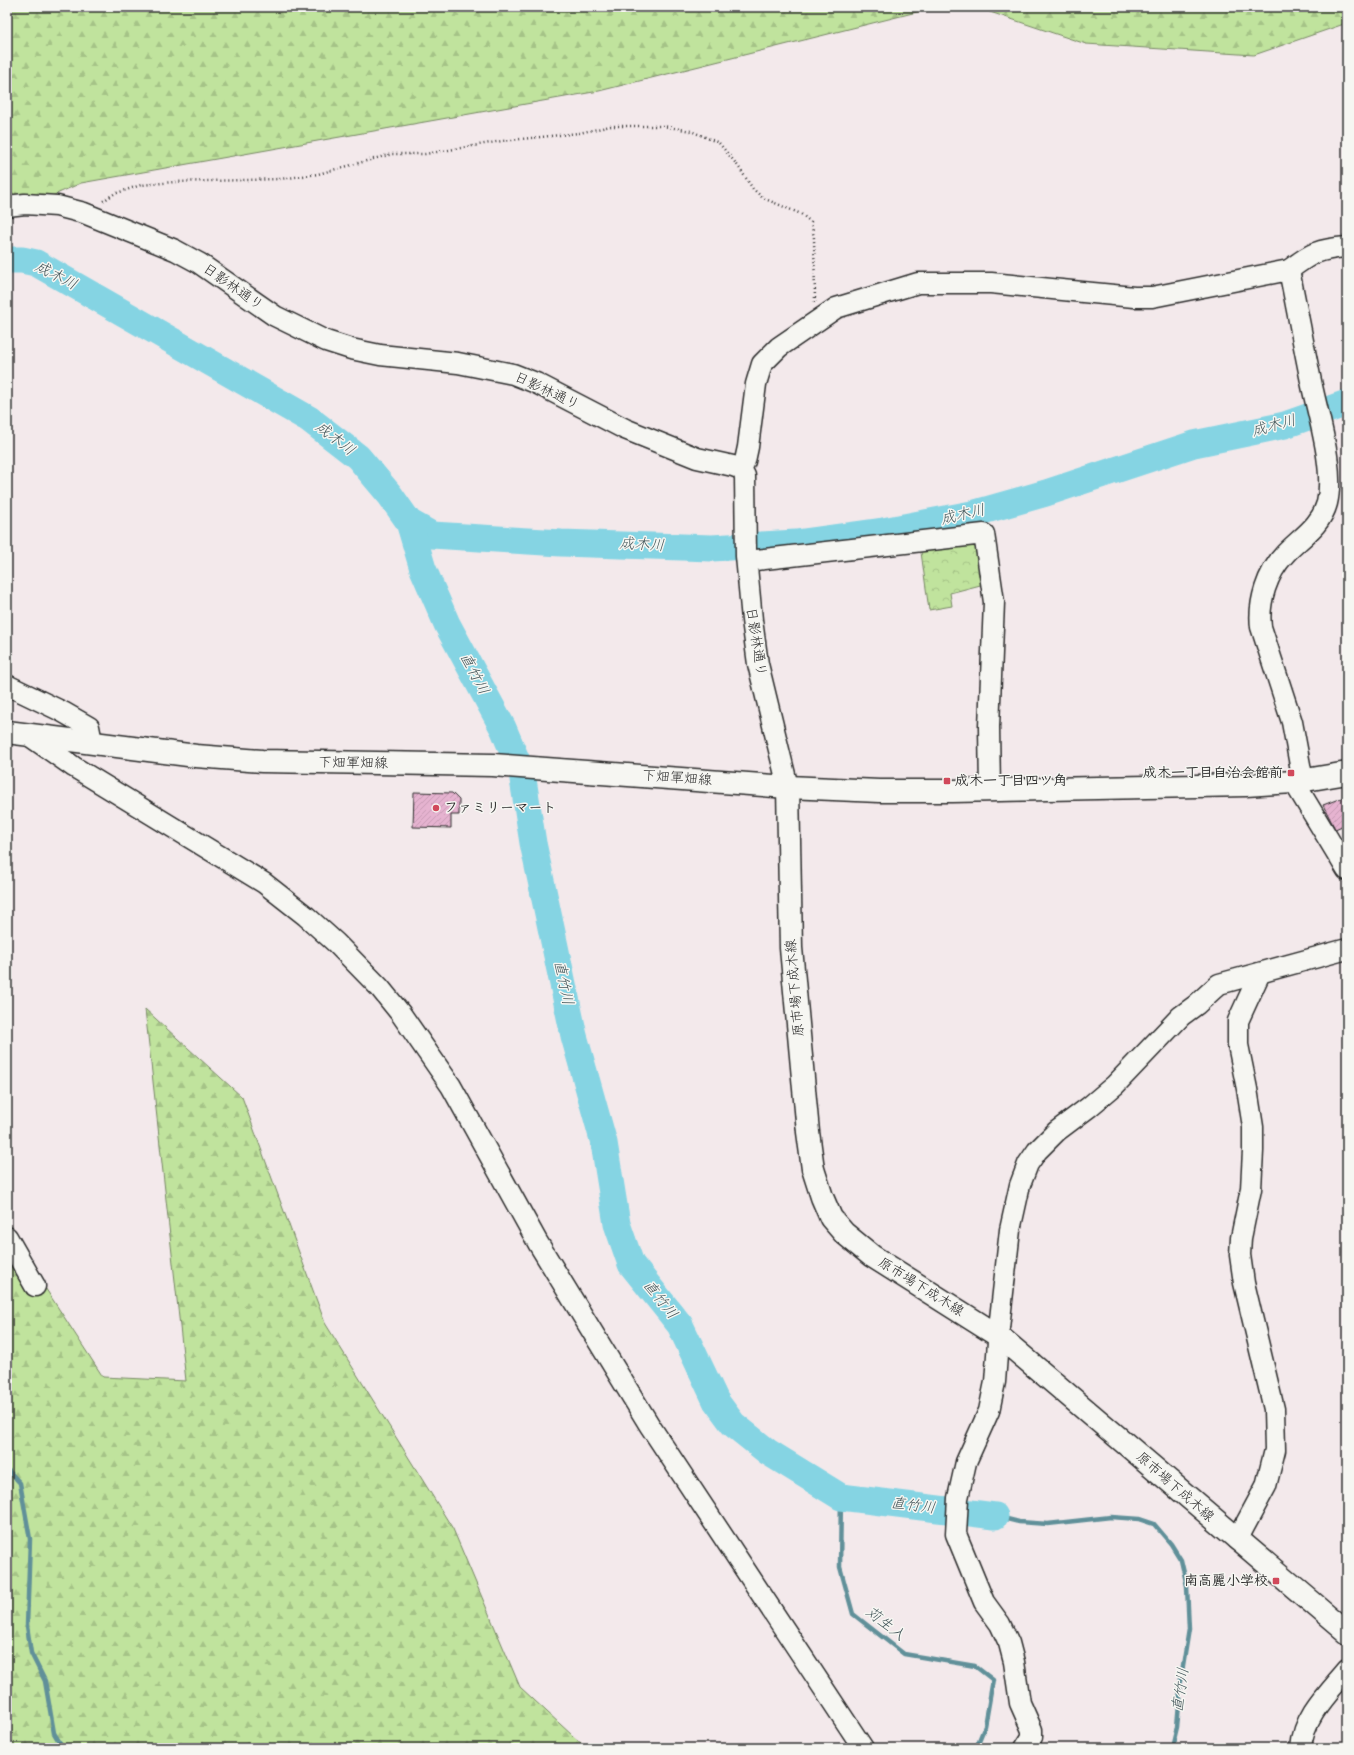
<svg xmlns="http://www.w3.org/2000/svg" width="1354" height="1755" font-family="Mynerve,'Klee One',sans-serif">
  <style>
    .forest { fill: url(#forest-firs); stroke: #768764 }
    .park { fill: url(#park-crowns); stroke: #768764 }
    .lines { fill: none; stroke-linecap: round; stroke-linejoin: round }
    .stream { stroke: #619099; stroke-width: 4.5 }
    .river { stroke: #85d4e3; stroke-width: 27 }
    .building { fill: url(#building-hatch); stroke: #2b2b2b }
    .minor-casing { stroke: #2b2b2b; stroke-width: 23 }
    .major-casing { stroke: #2b2b2b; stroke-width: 25 }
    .path { stroke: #2b2b2b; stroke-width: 2.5; stroke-dasharray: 1 3; stroke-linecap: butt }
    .minor { stroke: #f6f6f2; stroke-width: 20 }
    .major { stroke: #f6f6f2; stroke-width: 22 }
    .poi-dot { fill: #d1495b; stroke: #f6f6f2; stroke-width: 1.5 }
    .labels { text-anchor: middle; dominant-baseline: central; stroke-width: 3; stroke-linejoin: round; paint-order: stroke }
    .street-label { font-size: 14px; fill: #2b2b2b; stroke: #f6f6f2 }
    .poi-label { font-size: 14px; font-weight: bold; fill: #2b2b2b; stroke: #f6f6f2; text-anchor: end }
    .water-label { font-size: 15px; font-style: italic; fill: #425559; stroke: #f6f6f2 }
  </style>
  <defs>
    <pattern id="forest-firs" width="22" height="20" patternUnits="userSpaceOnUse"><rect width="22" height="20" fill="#c0e39d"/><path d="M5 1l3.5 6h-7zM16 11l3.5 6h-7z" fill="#a5c387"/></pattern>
    <pattern id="park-crowns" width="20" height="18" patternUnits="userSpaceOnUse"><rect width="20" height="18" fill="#c0e39d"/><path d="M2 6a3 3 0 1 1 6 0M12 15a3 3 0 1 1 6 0" fill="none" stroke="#a5c387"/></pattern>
    <pattern id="building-hatch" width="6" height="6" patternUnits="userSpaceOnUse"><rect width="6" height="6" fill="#e6b3d0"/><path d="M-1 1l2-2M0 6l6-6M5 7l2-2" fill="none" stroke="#c59ab3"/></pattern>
  </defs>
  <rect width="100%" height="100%" fill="#f3e9eb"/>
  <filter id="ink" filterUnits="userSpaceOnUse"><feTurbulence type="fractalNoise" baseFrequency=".025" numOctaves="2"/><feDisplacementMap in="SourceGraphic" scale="8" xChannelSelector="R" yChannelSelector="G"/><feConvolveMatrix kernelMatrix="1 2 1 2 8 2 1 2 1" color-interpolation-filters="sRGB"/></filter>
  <g filter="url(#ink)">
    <!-- forest -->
    <g class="forest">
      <polygon points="7,7 937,7 599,91 81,183 7,216"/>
      <polygon points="975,7 1347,7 1347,23 1254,55 1086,44"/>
      <polygon points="145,1009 242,1097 325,1323 453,1529 520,1687 586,1748 7,1748 7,1229 103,1377 186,1381"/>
    </g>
    <!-- park -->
    <polygon class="park" points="979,539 988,583 950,593 952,606 929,610 920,545"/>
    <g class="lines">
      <!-- stream -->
      <g class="stream">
        <polyline points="7,1469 20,1483 30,1539 27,1626 31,1653 45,1681 54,1733 63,1748"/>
        <polyline points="841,1497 840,1567 853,1614 904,1654 975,1666 993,1680 985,1726 976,1748"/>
        <polyline points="995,1516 1019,1522 1048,1524 1111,1517 1139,1519 1154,1524 1171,1544 1181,1560 1187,1586 1189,1629 1181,1679 1177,1727 1172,1748"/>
      </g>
      <!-- river -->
      <g class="river">
        <polyline points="7,260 22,260 36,263 309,419 358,457 390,495 409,522 432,535 561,543 712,548 796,543 883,531 972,514 1046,493 1194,444 1285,425 1347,403"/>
        <polyline points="409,522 423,569 447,624 503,728 522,773 533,843 574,1036 604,1143 617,1224 631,1264 680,1325 716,1401 733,1424 768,1452 841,1497 995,1516"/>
      </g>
    </g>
    <!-- building -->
    <g class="building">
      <polygon points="414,792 452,793 459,800 459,815 451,815 451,828 413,827"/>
      <polygon points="1344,797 1347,805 1347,824 1335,829 1323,805"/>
    </g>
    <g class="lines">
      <defs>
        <g id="minor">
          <polyline points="7,206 25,204 57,206 84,213 175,250 199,263 275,316 326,341 351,349 380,355 458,363 513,374 536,383 625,429 697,458 733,466 741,469 745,476 746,556 752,620 758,664 788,787"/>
          <polyline points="741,469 745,461 748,447 756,384 762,364 779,347 836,308 918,283 991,283 1134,297 1152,297 1289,270"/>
          <polyline points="747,561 984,534 994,602 989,727 990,790"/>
          <polyline points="7,685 63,712 89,727 92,742"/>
          <polyline points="27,734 74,767 264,883 306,916 336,943 380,988 401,1014 451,1086 538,1243 650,1426 863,1748"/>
          <path d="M1303 781 1292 722 1261 627C1258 602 1267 573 1285 554 1300 538 1321 526 1327 503 1335 470 1319 419 1312 386 1304 348 1297 309 1289 270 1311 253 1319 249 1347 247"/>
          <polyline points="1294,782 1347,870"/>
          <polyline points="7,1237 35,1286"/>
          <polyline points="1237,1540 1266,1486 1275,1450 1274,1409 1244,1283 1240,1255 1241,1238 1251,1189 1253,1151 1253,1127 1247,1089 1238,1045 1238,1021 1260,973"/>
          <polyline points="1025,1748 1032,1737 1032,1730 1020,1703 1014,1662 1009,1643 1000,1624 984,1602 956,1534 958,1498 966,1462 989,1411 995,1382 999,1328 1010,1230 1020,1185 1028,1164 1037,1151 1057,1131 1089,1107 1115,1085 1181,1016 1196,1005 1219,984 1347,949"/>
          <path d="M1301 1748C1303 1716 1328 1693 1347 1670"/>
        </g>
        <g id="major">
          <polyline points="7,732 196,756 262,761 493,765 788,787 879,791 953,791 1246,785 1294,782 1347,773"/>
          <polyline points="788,787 791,948 808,1132 813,1169 822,1197 831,1218 844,1233 872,1256 1000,1337 1347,1632"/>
        </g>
      </defs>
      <!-- minor casing -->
      <use href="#minor" class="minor-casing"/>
      <!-- major casing -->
      <use href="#major" class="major-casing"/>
      <!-- path -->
      <polyline class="path" points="103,201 114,194 141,185 174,182 280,179 318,174 392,154 425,154 502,141 579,133 611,126 663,126 691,131 719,143 738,166 753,189 763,198 801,214 811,222 814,238 815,302"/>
      <!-- minor -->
      <use href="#minor" class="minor"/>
      <!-- major -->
      <use href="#major" class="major"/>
    </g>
  </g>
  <!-- markers -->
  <g class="poi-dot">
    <rect x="1287" y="769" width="8" height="8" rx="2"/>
    <rect x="943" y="777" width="8" height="8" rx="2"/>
    <circle cx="436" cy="808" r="4"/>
    <rect x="1272" y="1577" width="8" height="8" rx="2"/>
  </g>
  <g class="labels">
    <!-- street labels -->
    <g class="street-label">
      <text transform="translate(233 287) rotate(35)">日影林通り</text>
      <text transform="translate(547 391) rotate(25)">日影林通り</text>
      <text transform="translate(756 642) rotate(81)">日影林通り</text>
      <text transform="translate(353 763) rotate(1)">下畑軍畑線</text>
      <text transform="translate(677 778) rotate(4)">下畑軍畑線</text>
      <text transform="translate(795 988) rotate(-95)">原市場下成木線</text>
      <text transform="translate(921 1287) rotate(32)">原市場下成木線</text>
      <text transform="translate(1175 1487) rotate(41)">原市場下成木線</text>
    </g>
    <!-- poi labels -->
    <g class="poi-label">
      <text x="1283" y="773">成木一丁目自治会館前</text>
      <text x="955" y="781" text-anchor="start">成木一丁目四ツ角</text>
      <text x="444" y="808" text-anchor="start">ファミリーマート</text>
      <text x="1268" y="1581">南高麗小学校</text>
    </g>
    <!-- water labels -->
    <g class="water-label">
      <text transform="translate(56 276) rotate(27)">成木川</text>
      <text transform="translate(1274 426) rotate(-15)">成木川</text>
      <text transform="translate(335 439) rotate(38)">成木川</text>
      <text transform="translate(963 515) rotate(-13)">成木川</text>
      <text transform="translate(642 545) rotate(3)">成木川</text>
      <text transform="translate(474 674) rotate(62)">直竹川</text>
      <text transform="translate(563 983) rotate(78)">直竹川</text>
      <text transform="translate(660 1300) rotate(51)">直竹川</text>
      <text transform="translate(913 1506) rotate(7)">直竹川</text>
      <text transform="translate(885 1624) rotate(38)">苅生入</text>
      <text transform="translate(1181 1690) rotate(-82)">直竹川</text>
    </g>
  </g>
  <!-- margin -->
  <rect width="1354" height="1755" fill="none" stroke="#f6f6f2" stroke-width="24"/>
  <rect x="12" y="12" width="1330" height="1731" fill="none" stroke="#2b2b2b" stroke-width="1.5" filter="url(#ink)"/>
</svg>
